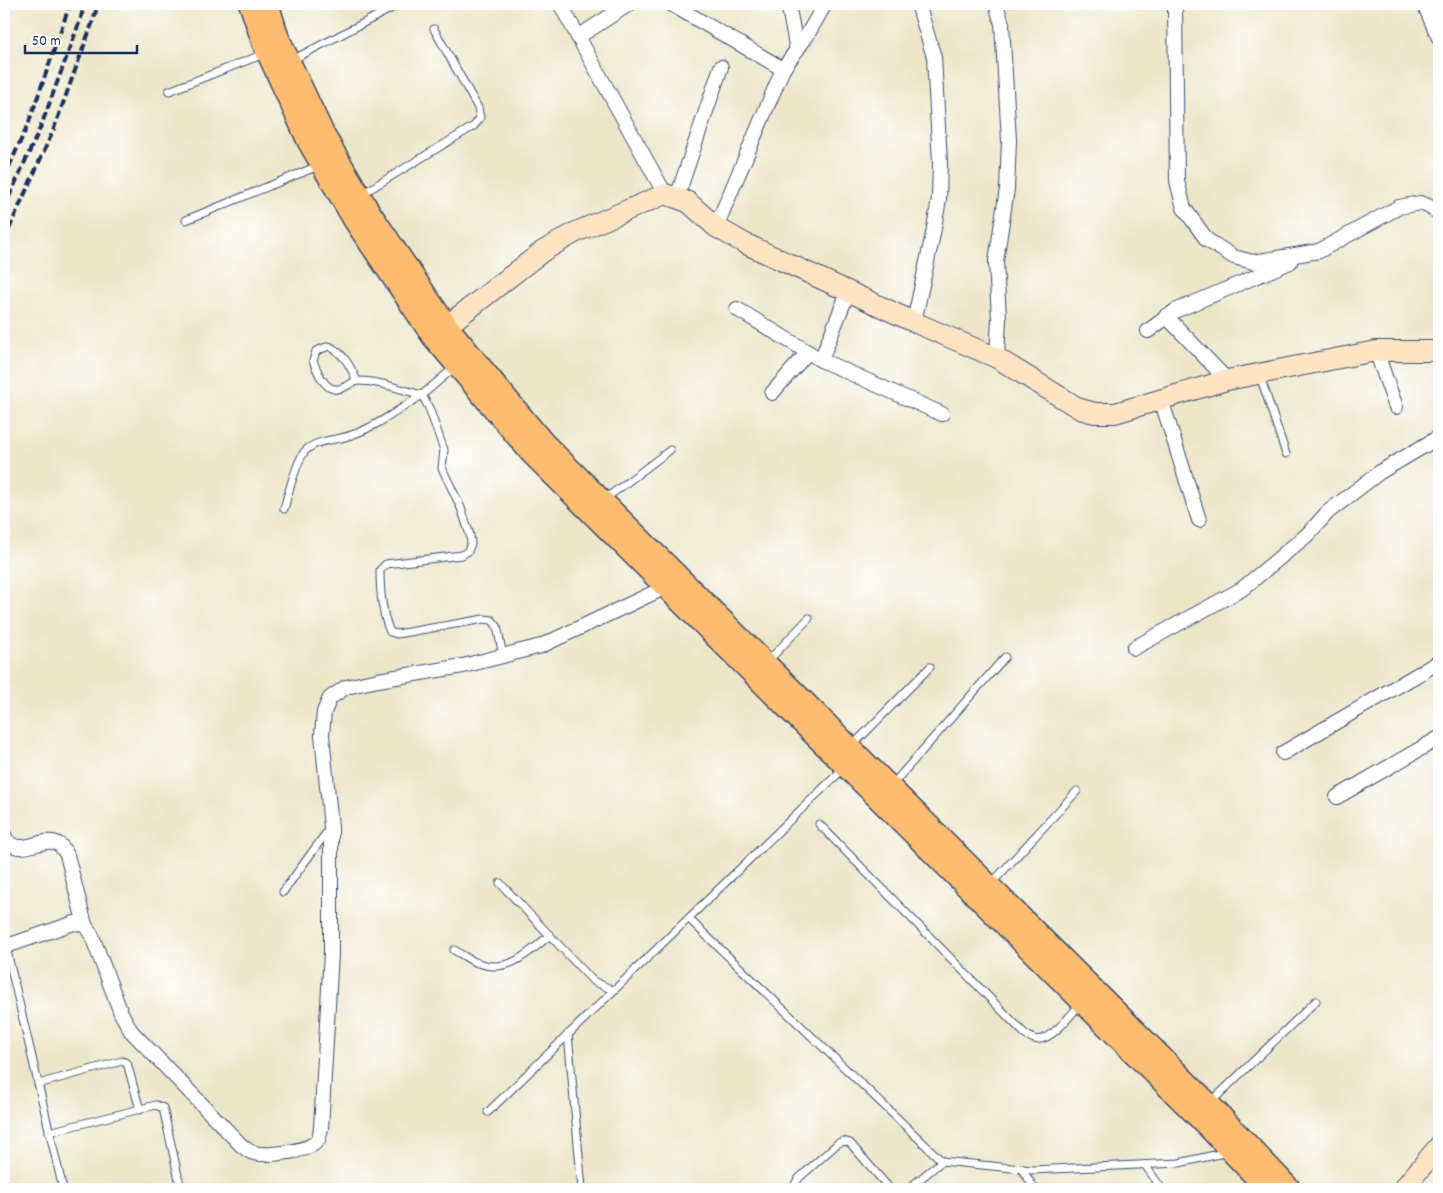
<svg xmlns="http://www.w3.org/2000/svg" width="1443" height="1193" font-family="Dekko,sans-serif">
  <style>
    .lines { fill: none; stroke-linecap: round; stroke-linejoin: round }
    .lane-casing { stroke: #3a4a6e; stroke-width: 9 }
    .street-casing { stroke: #3a4a6e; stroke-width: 16 }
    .secondary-casing { stroke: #3a4a6e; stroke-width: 22 }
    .primary-casing { stroke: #3a4a6e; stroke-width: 24 }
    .lane { stroke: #fff; stroke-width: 7 }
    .street { stroke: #fff; stroke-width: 14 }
    .secondary { stroke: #fee4c5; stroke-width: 20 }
    .primary { stroke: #fdbc6f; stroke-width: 21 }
    .rail { stroke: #1b2f5e; stroke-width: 4; stroke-dasharray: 8 4; stroke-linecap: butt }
  </style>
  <rect width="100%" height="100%" fill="#fff"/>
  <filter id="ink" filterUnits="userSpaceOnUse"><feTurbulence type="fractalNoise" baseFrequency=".02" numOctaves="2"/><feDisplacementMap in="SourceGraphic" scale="10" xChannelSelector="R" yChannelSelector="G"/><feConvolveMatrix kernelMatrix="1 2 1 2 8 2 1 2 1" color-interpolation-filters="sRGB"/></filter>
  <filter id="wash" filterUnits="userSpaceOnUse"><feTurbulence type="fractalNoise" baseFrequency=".0096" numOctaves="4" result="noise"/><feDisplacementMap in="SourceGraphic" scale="20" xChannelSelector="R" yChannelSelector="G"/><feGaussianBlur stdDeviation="1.12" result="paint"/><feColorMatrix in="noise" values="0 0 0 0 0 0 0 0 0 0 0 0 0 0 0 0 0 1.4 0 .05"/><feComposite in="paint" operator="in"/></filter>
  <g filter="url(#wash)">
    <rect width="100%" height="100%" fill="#ece6c9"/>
  </g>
  <g filter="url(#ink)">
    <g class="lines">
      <defs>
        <g id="lane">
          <polyline points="292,60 400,4"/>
          <polyline points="169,91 264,54"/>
          <polyline points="362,194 474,126 480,118 478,108 434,29"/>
          <polyline points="186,220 318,166"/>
          <path d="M456 366 422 395 429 408 444 450 442 468 461 508 470 535 471 544 468 551 462 555 386 564 380 570C380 589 382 614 390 632L397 634 484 619 492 620 497 626 503 656"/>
          <polyline points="1260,376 1286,454"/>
          <polyline points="605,499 670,450"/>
          <path d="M284 509C288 494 296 462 305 451 314 442 329 440 341 438 371 431 395 412 422 395 402 390 380 381 359 381 351 381 343 391 334 389 323 387 317 370 313 361L316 351 329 346C345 355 349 364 357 381"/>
          <polyline points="768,661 809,618"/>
          <polyline points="851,747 930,667"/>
          <polyline points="891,786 1005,657"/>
          <path d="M819 824 1024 1033C1027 1035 1031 1038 1034 1039 1049 1044 1071 1015 1080 1004"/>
          <polyline points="500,883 593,981 613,990"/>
          <polyline points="991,884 1077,791"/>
          <polyline points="283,892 329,829"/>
          <polyline points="689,919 942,1161"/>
          <polyline points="6,947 63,1189"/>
          <path d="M454 950C462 954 470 961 478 963 509 974 528 953 550 935"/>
          <polyline points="568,1034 582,1189"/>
          <polyline points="38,1084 122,1061 127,1063 140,1110"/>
          <polyline points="1210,1103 1316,1001"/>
          <polyline points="488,1112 844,768"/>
          <polyline points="49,1132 156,1105 163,1108 181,1189"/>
          <polyline points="1145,1165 1162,1189"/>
          <polyline points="1021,1168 1035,1189"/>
          <polyline points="795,1189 795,1184 799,1178 837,1144 843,1141 850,1143 890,1189"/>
          <polyline points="908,1189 942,1161 1032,1170 1179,1163 1228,1152"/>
        </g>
        <g id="street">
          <polyline points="560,4 665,194"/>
          <polyline points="671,4 783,69 716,227"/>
          <polyline points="788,4 797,50"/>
          <polyline points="996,4 1002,24 1009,140 1007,189 996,261 999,319 997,358"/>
          <polyline points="1175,4 1177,181 1184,208 1207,240 1234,257 1253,262 1319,251 1399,207 1420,203 1428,206 1439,213"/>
          <polyline points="1424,4 1439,38"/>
          <polyline points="578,37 629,4"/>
          <polyline points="783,69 806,37 825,4"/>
          <polyline points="677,197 721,67"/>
          <polyline points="737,309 821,360 942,414"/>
          <polyline points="1166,316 1227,380"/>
          <polyline points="914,322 933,234 939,199 940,162 934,57 918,4"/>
          <polyline points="1148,331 1175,311 1290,262"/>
          <polyline points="1376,351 1396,407"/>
          <polyline points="821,360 848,292"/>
          <polyline points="772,393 808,352"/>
          <polyline points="1161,399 1199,520"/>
          <polyline points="1134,648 1242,589 1307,535 1328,512 1380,472 1439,437"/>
          <polyline points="1283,753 1439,662"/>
          <polyline points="1337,797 1439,738"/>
          <path d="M4 835C17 863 43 832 60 845 63 848 65 852 67 855L85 925"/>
          <path d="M4 947 74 923 85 925 92 936 121 1013 131 1031 241 1145C244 1147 248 1151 251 1152 263 1157 307 1152 316 1142 320 1139 320 1132 321 1128L331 953V827L322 735 324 712 330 698 346 687 378 680 463 666 541 646 666 587"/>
        </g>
        <g id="secondary">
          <polyline points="435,335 543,251 576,232 665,194 688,202 716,227 744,243 914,322 997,358 1080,409 1095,413 1115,413 1227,380 1376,351 1439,351"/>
          <polyline points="1403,1189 1439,1146"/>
        </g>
        <g id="primary">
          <polyline points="250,4 263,43 309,143 354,220 433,337 531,453 1206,1125 1267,1189"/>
          <polyline points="268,4 278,37 324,135 369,211 447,326 543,442 1218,1113 1290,1189"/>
        </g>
      </defs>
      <!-- lane casing -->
      <use href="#lane" class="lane-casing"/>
      <!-- street casing -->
      <use href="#street" class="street-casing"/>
      <!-- secondary casing -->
      <use href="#secondary" class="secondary-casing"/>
      <!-- primary casing -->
      <use href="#primary" class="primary-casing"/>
      <!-- lane -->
      <use href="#lane" class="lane"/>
      <!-- street -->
      <use href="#street" class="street"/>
      <!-- secondary -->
      <use href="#secondary" class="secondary"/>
      <!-- primary -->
      <use href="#primary" class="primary"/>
      <!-- rail -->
      <g class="rail">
        <polyline points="4,178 29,122 70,4"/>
        <polyline points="4,208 41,126 81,18 84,4"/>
        <polyline points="4,240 53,131 93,21 98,4"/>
      </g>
    </g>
  </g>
  <!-- margin -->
  <rect width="1443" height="1193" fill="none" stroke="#fff" stroke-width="20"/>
  <!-- scale -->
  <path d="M25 45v8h112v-8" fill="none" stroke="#1b2f5e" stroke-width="2.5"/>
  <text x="32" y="45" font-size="15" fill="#1b2f5e" stroke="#ffffff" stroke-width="4" paint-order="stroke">50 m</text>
</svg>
